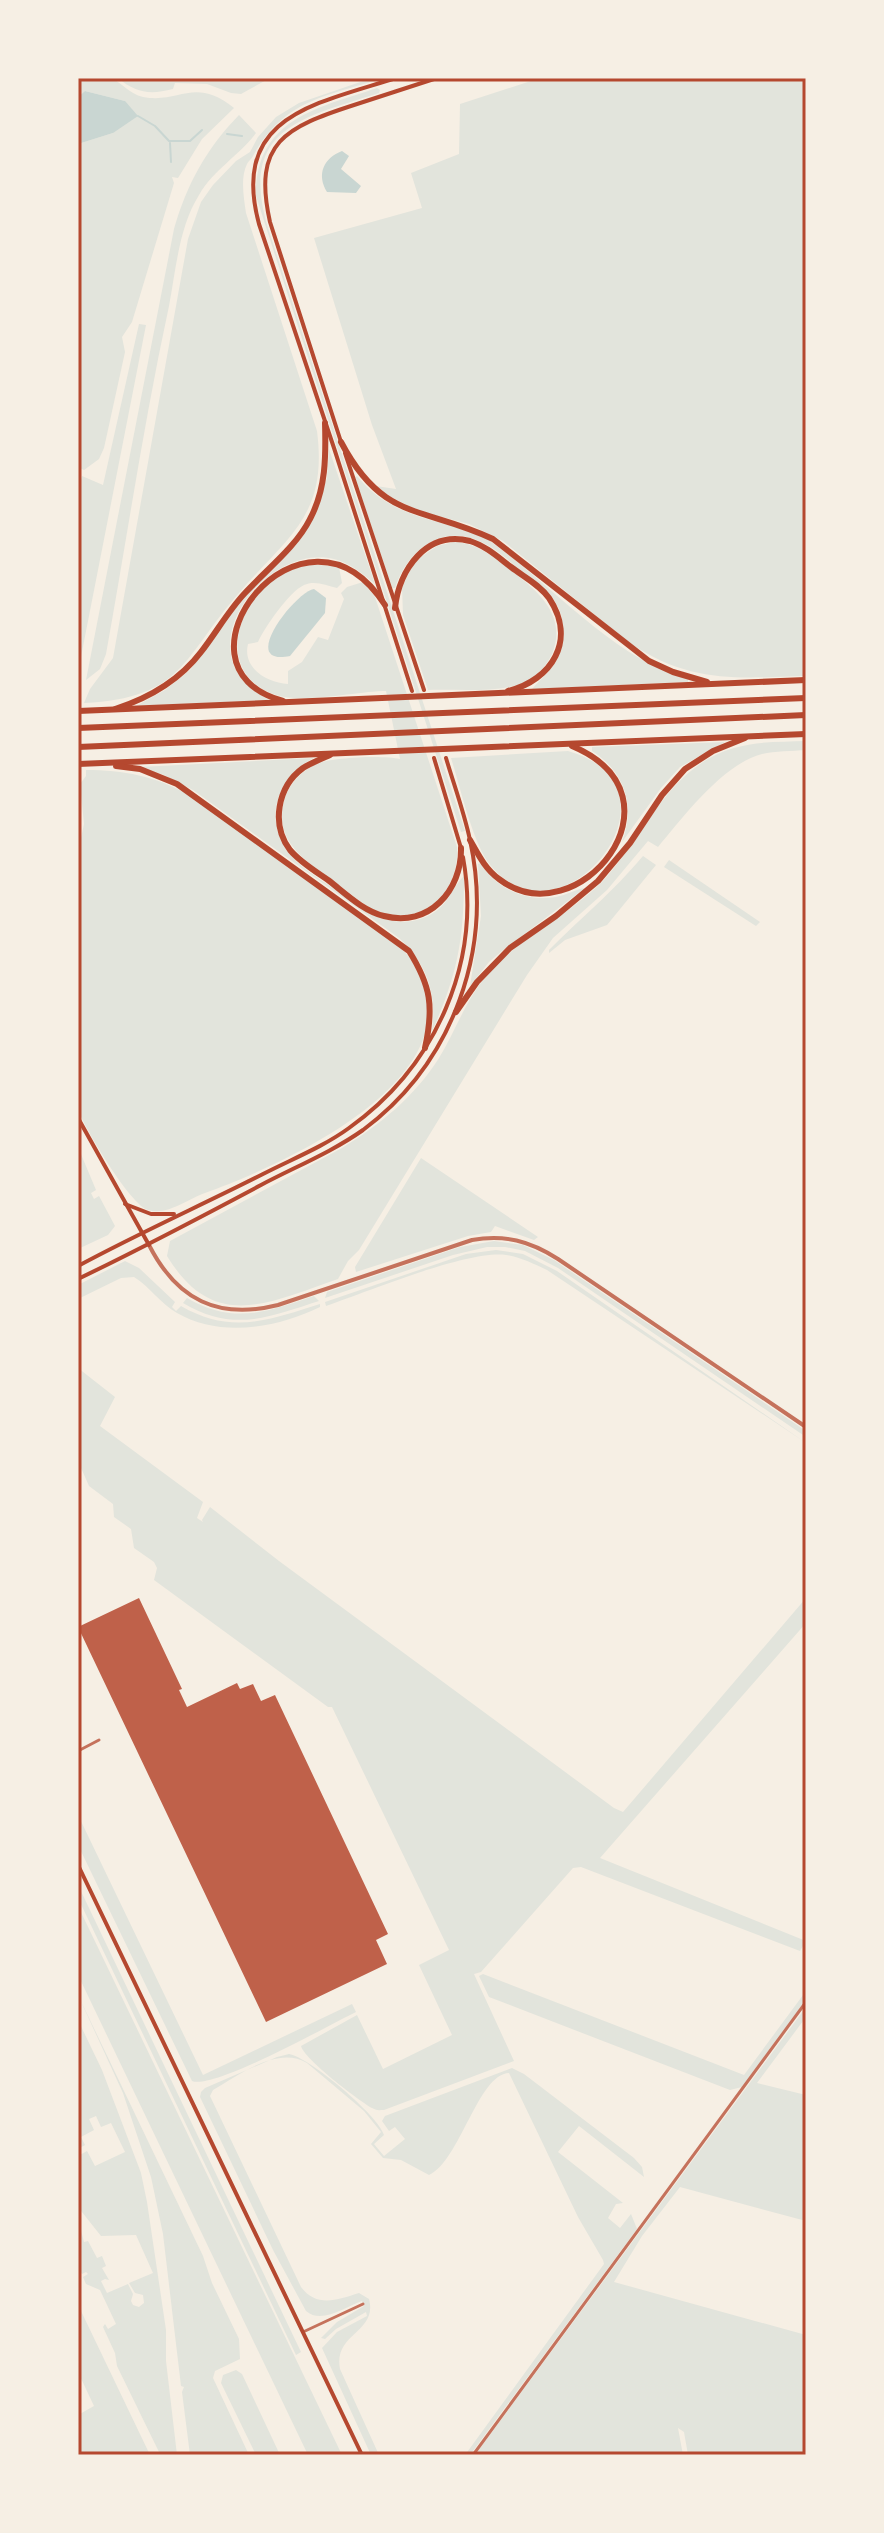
<svg xmlns="http://www.w3.org/2000/svg" width="884" height="2533" font-family="'Golos Text',sans-serif">
  <style>
    .green { fill: #e2e4dc }
    .water { fill: #c9d6d2 }
    .lines { fill: none; stroke-linecap: round; stroke-linejoin: round }
    .stream { stroke: #c9d6d2; stroke-width: 2 }
    .building { fill: #bf614a }
    .minor { stroke: #c5725c; stroke-width: 3 }
    .tertiary { stroke: #c5725c; stroke-width: 4 }
    .secondary { stroke: #b5482f; stroke-width: 4 }
    .motorway { stroke: #b5482f; stroke-width: 6 }
    .neatline { fill: none; stroke: #b5482f; stroke-width: 3 }
  </style>
  <rect width="100%" height="100%" fill="#f6efe4"/>
  <!-- green -->
  <g class="green">
    <path d="M78 78C87 78 101 75 110 78 122 82 129 94 143 97 180 104 194 76 234 108L202 139 178 178 172 177 174 183 132 322 122 337 125 352 104 448 99 459 84 470 78 467V144L113 133 125 101 85 91 78 97Z"/>
    <path d="M118 78H270L241 94 231 93 207 84 175 83 173 89C150 95 136 93 118 78Z"/>
    <path d="M372 78H383C325 97 285 99 253 156 252 159 248 161 247 164 240 178 244 199 246 213L317 431C328 516 288 536 239 593 182 658 184 698 84 703L90 689 113 658 188 239 201 202 213 185 236 161 250 152 258 137 276 117 299 103Z"/>
    <path d="M540 78H806V676C737 678 691 684 630 643L503 541 469 524 419 511 389 496 376 486 396 489 372 425 314 238 422 208 411 173 459 154 460 104Z"/>
    <path d="M377 88 380 90 379 93C302 118 238 128 268 228L454 797 465 831 461 832 256 196C255 119 318 108 377 88Z"/>
    <path d="M239 115 256 133C239 156 214 169 199 195 179 227 176 269 169 306 144 421 127 538 106 654L100 669 86 680 174 229C187 184 206 149 239 115Z"/>
    <polygon points="139,324 146,325 78,672 78,492 82,476 103,485"/>
    <path d="M329 449 375 584C363 574 350 563 334 559 281 545 213 613 234 666 241 682 255 691 268 700L136 706 165 690 190 670 235 609 315 516 327 478Z"/>
    <path d="M357 476C394 521 439 517 487 539 551 583 613 659 688 679V682L532 689C542 677 555 669 561 651 565 638 564 621 559 609 551 591 535 581 520 570 506 558 492 545 474 539 436 526 406 554 395 588H392L355 477Z"/>
    <path d="M454 542C477 543 492 556 509 569 537 590 568 615 552 654 546 667 534 679 521 684 494 693 457 689 428 690L403 615 402 587 415 561 437 546Z"/>
    <path d="M311 564 339 567 342 583 337 588C326 585 314 580 304 585 289 592 265 627 258 642L248 644C242 668 267 683 288 684V671L302 662 318 637 328 640 344 599 341 593 347 587 363 582 375 597 457 847C460 887 429 924 386 914 368 910 353 895 339 885 312 865 275 845 283 806 285 793 291 783 301 774 305 771 310 767 316 764 333 757 384 755 400 759L386 691C359 691 303 704 276 695 213 674 236 599 282 574 291 569 302 567 311 564Z"/>
    <path d="M806 741V750C792 751 775 751 762 754 723 764 683 817 658 847L648 841 607 890 553 938 527 975 359 1250 348 1261 338 1279C268 1303 214 1333 167 1256L170 1241 342 1148C380 1125 415 1096 439 1058 456 1030 466 999 488 974 519 938 566 917 601 883 645 837 667 767 734 748 757 741 782 742 806 741Z"/>
    <path d="M725 742 680 767 661 788 622 842C636 806 625 772 592 751V747Z"/>
    <path d="M568 751C694 786 564 953 491 866 473 845 460 786 451 758Z"/>
    <path d="M314 758C279 775 263 817 287 850 298 867 319 878 334 889 361 908 388 931 423 918 448 909 449 891 464 876 464 938 458 974 432 1031 437 993 427 964 399 938L193 790 164 775 140 767Z"/>
    <path d="M86 770C124 770 155 776 189 795L399 946C414 960 423 977 427 998 444 1093 275 1168 205 1193 188 1199 167 1216 148 1210 130 1204 87 1132 79 1112 74 1099 78 1068 78 1052 78 985 78 919 78 852L84 824 80 784 86 776Z"/>
    <path d="M643 856 656 865 607 925 565 940 549 953V950C582 917 612 893 643 856Z"/>
    <polygon points="669,860 760,922 756,926 664,867"/>
    <path d="M480 863C497 889 525 902 556 897 566 895 577 889 585 888L502 951 489 962 470 986 481 916 478 864Z"/>
    <polygon points="78,1147 96,1190 91,1193 94,1199 99,1196 115,1226 108,1235 78,1249"/>
    <polygon points="421,1158 538,1237 534,1240 495,1226 491,1232 468,1236 356,1272 355,1267"/>
    <polygon points="494,1241 523,1245 554,1260 806,1431 806,1437 558,1268 525,1251 505,1247 487,1247 453,1255 325,1298 327,1292 460,1247"/>
    <path d="M496 1250 523 1254 557 1271 806 1443 547 1270C534 1264 520 1257 506 1255 467 1250 367 1292 326 1306L325 1302 466 1254Z"/>
    <path d="M125 1261 139 1268 175 1302 172 1307 176 1311 181 1306C231 1335 269 1320 320 1304V1307C277 1328 220 1338 177 1313 161 1304 150 1287 134 1277L121 1278 78 1299V1285Z"/>
    <path d="M314 1296 319 1301C269 1317 233 1333 183 1303L187 1298C234 1325 266 1312 314 1296Z"/>
    <path d="M78 1368 115 1397 100 1426 203 1502 197 1518 203 1522 202 1520 210 1507 279 1561 614 1808 623 1812 806 1598V1623L600 1858 806 1941 800 1951 581 1867 573 1868 481 1972 474 1974 514 2061 384 2110C378 2110 378 2111 372 2108 358 2100 304 2059 301 2046L357 2015 383 2069 452 2035 419 1965 449 1950 332 1707H328L154 1580 157 1568 154 1562 134 1548 131 1529 114 1517 113 1504 89 1486 78 1461Z"/>
    <path d="M78 1815 203 2075 352 2004 356 2012C329 2025 214 2090 192 2081L78 1845Z"/>
    <polygon points="78,1885 301,2352 296,2355 78,1898"/>
    <polygon points="78,1906 342,2455 308,2455 78,1975"/>
    <polygon points="483,1974 744,2075 806,1991 806,2000 742,2087 730,2090 489,1997 479,1976"/>
    <polygon points="78,1995 203,2256 212,2283 239,2339 240,2359 215,2371 213,2378 249,2455 190,2455 182,2392 184,2387 181,2386 163,2234 151,2177 123,2093"/>
    <polygon points="806,2007 806,2017 757,2083 806,2095 806,2221 680,2187 642,2236 614,2282 806,2335 806,2455 688,2455 684,2432 678,2428 683,2455 475,2455"/>
    <polygon points="78,2020 102,2070 141,2173 147,2202 166,2330 166,2361 177,2455 159,2452 117,2366 115,2353 103,2327 105,2324 108,2329 116,2324 100,2290 86,2284 83,2277 88,2274 86,2272 82,2274 78,2267 78,2219 84,2242 88,2241 97,2258 102,2256 106,2266 102,2268 109,2280 105,2279 101,2281 107,2293 128,2284 133,2294 131,2301 133,2305 139,2307 144,2303 143,2295 135,2293 129,2283 153,2273 136,2235 101,2236 78,2207 78,2156 87,2151 95,2166 125,2152 111,2123 101,2127 96,2116 89,2119 94,2130 81,2137 85,2145 78,2149"/>
    <path d="M289 2054C309 2057 379 2116 384 2135L374 2144 384 2156 405 2139 395 2127 389 2131 382 2121 385 2116 512 2068 524 2074 634 2158 642 2167 644 2177 579 2126 558 2152 623 2203 616 2204 608 2218 620 2228 631 2214 637 2229 470 2455H465L604 2264 603 2260 578 2217 509 2073C478 2074 460 2161 429 2175L401 2160 383 2158 371 2144 381 2132 364 2111 307 2063C278 2045 239 2075 213 2090L210 2096 301 2287C317 2308 337 2300 359 2293L369 2299C378 2333 333 2333 340 2369L379 2455H371L322 2348 337 2332 367 2316 366 2312 336 2329 325 2339 321 2338 337 2322 364 2306 362 2301C346 2306 322 2325 306 2311L273 2250 200 2097 201 2092 205 2088 277 2057Z"/>
    <polygon points="78,2308 81,2311 150,2455 78,2455 78,2415 94,2406 78,2372"/>
    <polygon points="236,2370 242,2374 280,2455 256,2455 221,2383 223,2375"/>
  </g>
  <!-- water -->
  <g class="water">
    <polygon points="85,91 125,101 138,116 113,133 78,144 78,97"/>
    <path d="M342 151 349 156 341 169 361 186 356 193 327 192C316 174 324 158 342 151Z"/>
    <path d="M314 589 326 598 325 613 290 656C237 667 295 592 314 589Z"/>
  </g>
  <g class="lines">
    <!-- stream -->
    <g class="stream">
      <polyline points="138,116 155,126 169,141 190,141 202,130"/>
      <polyline points="227,134 242,136"/>
      <polyline points="170,143 171,162"/>
    </g>
  </g>
  <!-- building -->
  <polygon class="building" points="139,1598 182,1689 179,1690 187,1707 237,1683 240,1689 253,1684 261,1701 275,1695 388,1934 376,1940 387,1964 266,2022 78,1627"/>
  <g class="lines">
    <!-- minor -->
    <g class="minor">
      <polyline points="78,1751 99,1740"/>
      <polyline points="303,2332 363,2304"/>
      <polyline points="473,2455 806,2002"/>
    </g>
    <!-- tertiary -->
    <path class="tertiary" d="M149 1245C177 1300 218 1320 278 1305L472 1240C504 1234 530 1241 558 1259L806 1427"/>
    <!-- secondary -->
    <g class="secondary">
      <path d="M396 78C315 104 230 116 259 224L334 448 412 691"/>
      <path d="M342 445 270 222C252 142 286 127 354 105 382 96 409 87 437 78"/>
      <polyline points="345,453 424,690"/>
      <polyline points="434,758 461,848"/>
      <polyline points="78,1118 149,1245"/>
      <polyline points="125,1204 151,1214 174,1214"/>
      <path d="M78 1266C139 1233 202 1205 263 1174 292 1159 323 1147 349 1128 436 1066 482 962 463 857"/>
      <path d="M78 1279C140 1249 201 1217 261 1185 295 1167 332 1152 363 1130 453 1063 494 949 470 840 464 812 454 785 446 758"/>
      <polyline points="78,1865 362,2455"/>
    </g>
    <!-- motorway -->
    <g class="motorway">
      <path d="M341 442C383 522 423 506 493 539L649 661 673 672 707 682"/>
      <path d="M395 608C399 570 426 530 470 541 486 546 499 558 511 567 524 577 540 585 549 598 577 640 552 680 508 691"/>
      <path d="M283 701C157 667 304 478 385 605"/>
      <path d="M115 709C149 698 179 681 201 652 216 633 228 611 245 593 266 570 296 547 310 519 326 489 326 456 325 423"/>
      <polyline points="78,711 806,680"/>
      <polyline points="78,728 806,698"/>
      <polyline points="78,747 806,715"/>
      <path d="M330 755C321 759 311 763 303 768 277 787 271 825 290 850 300 862 315 871 328 880 345 893 363 911 384 916 429 928 462 890 461 848"/>
      <polyline points="78,764 806,734"/>
      <path d="M116 766 140 769 177 784 409 951C431 986 434 1007 425 1048"/>
      <path d="M470 840C478 854 485 869 499 879 577 939 693 797 572 746"/>
      <polyline points="456,1012 477,982 510,948 556,916 598,881 630,843 662,795 685,769 713,751 745,738"/>
    </g>
  </g>
  <!-- border -->
  <rect width="884" height="2533" fill="none" stroke="#f6efe4" stroke-width="160"/>
  <rect x="80" y="80" width="724" height="2373" class="neatline"/>
</svg>
